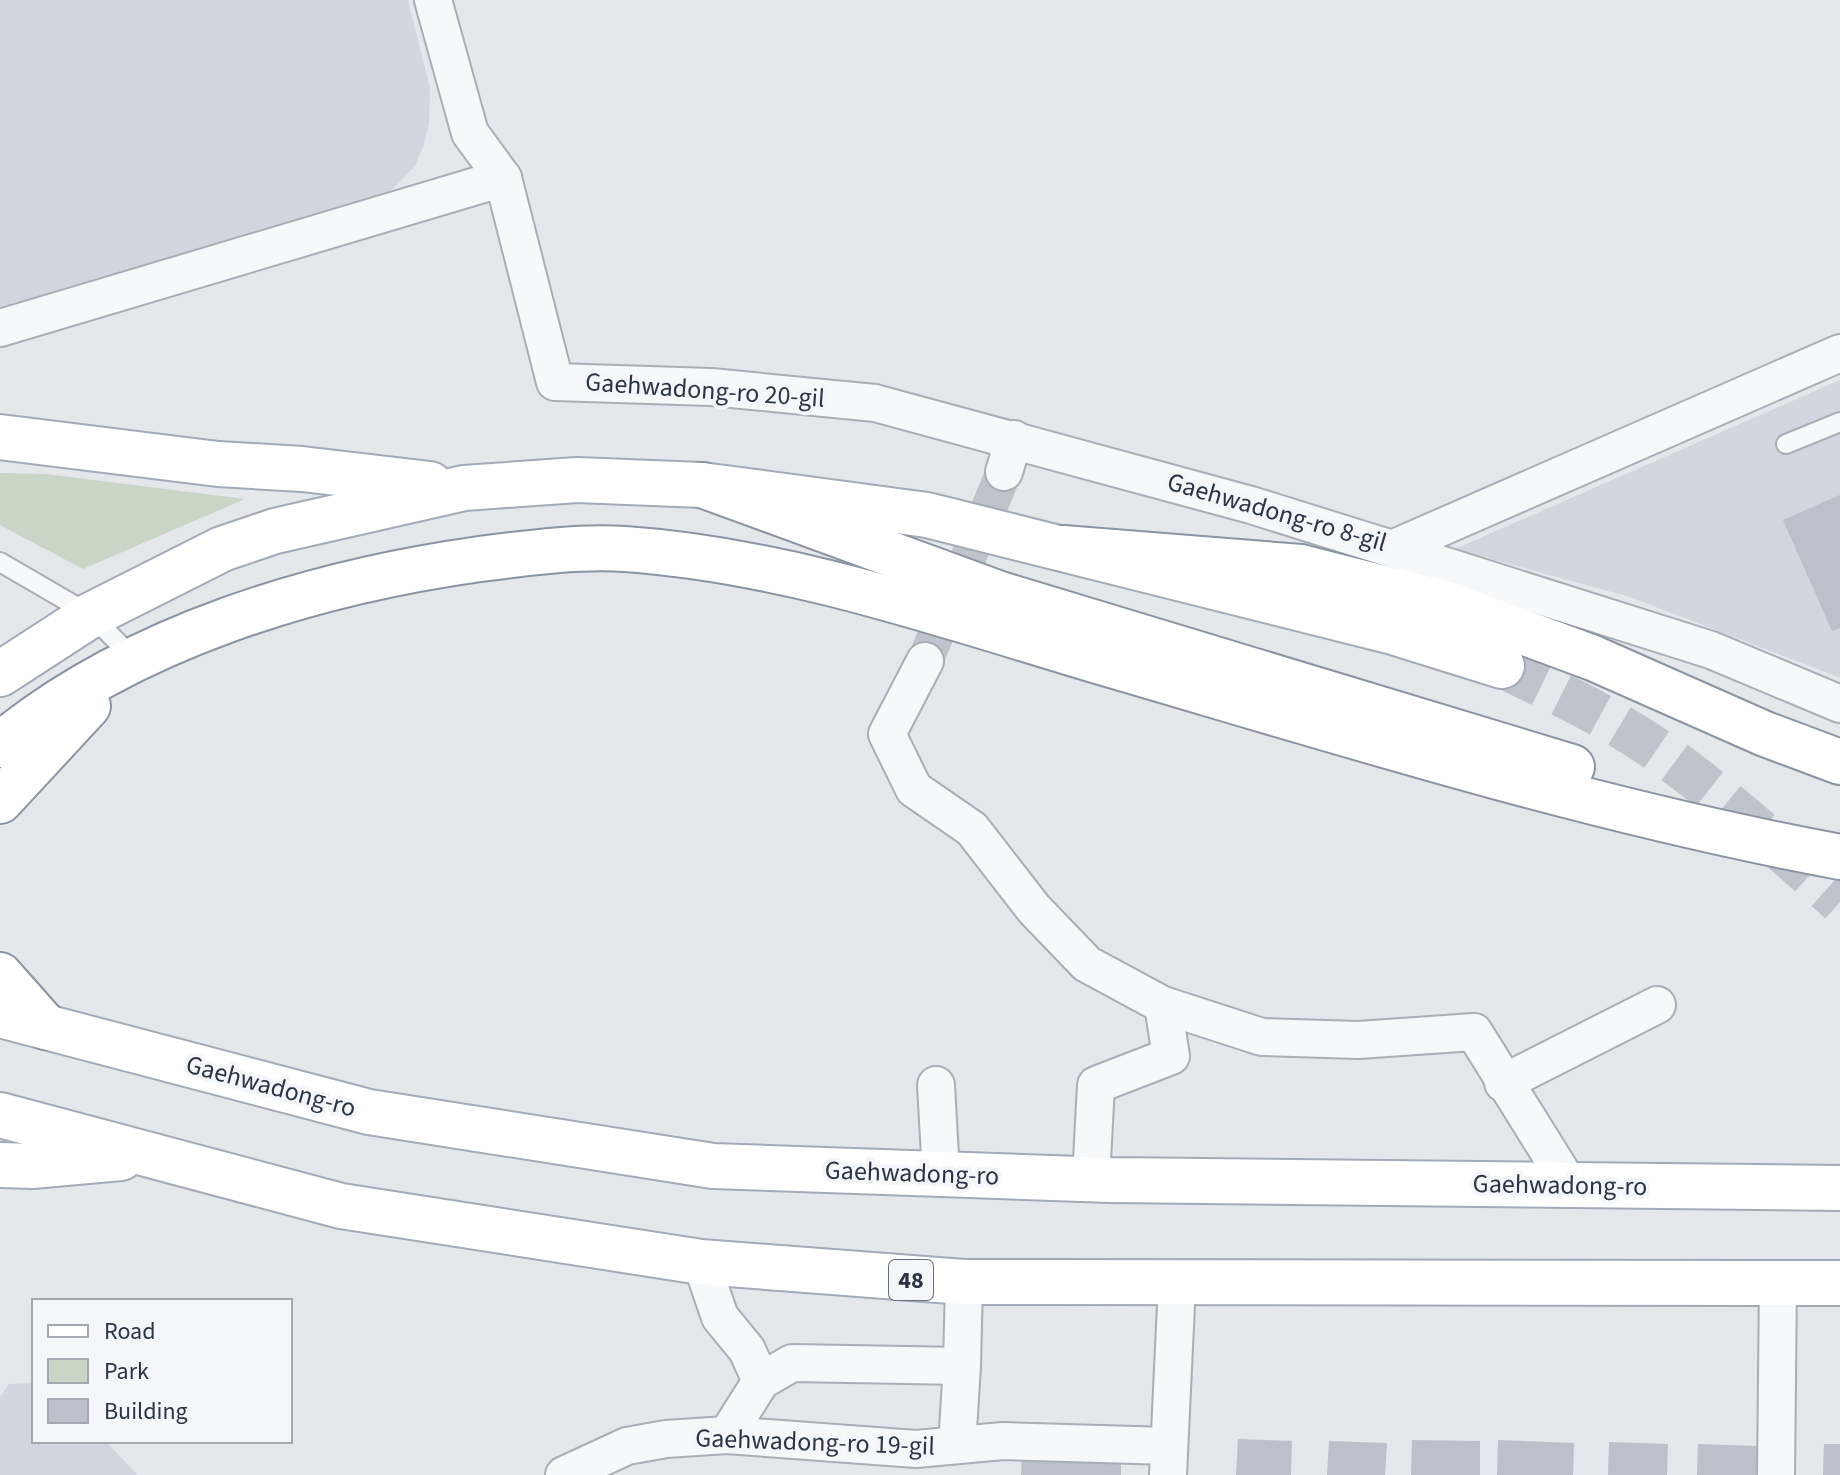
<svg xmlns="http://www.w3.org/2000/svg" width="1840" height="1475" font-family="'Source Sans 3',sans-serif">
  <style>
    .built { fill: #d2d6de }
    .green { fill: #c9d6c5 }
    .building { fill: #bbc0ca }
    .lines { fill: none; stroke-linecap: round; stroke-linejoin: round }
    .street-tunnel { stroke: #bfc3cb; stroke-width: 36; stroke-dasharray: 36 18; stroke-linecap: butt }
    .primary-tunnel { stroke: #bfc3cb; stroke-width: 44; stroke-dasharray: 44 22; stroke-linecap: butt }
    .lane-casing { stroke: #a9aeb7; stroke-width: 22 }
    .street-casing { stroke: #a9aeb7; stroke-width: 40 }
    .primary-casing { stroke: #a3abb8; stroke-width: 48 }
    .highway-casing { stroke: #8b94a3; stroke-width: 48 }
    .lane { stroke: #f7f8fa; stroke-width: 18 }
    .street { stroke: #f7f8fa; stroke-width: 36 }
    .primary { stroke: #fff; stroke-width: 44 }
    .highway { stroke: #fff; stroke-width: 44 }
    .labels { text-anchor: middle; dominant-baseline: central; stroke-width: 8; stroke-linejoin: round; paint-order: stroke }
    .shield { fill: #f4f6f9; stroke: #676e7b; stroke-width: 2 }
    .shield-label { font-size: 24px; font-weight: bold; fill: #2b3445 }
    .street-label { font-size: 26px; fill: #2b3445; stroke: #f4f6f9 }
  </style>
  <rect width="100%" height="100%" fill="#e4e7ec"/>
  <!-- built -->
  <g class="built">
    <polygon points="0,0 408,0 430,88 429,124 423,147 415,166 383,199 0,322"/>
    <polygon points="1840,380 1840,678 1630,597 1455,549"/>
    <polygon points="34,1383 34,1441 105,1441 138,1475 0,1475 0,1397 9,1384"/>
  </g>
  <!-- green -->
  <polygon class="green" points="0,473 46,474 245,499 83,569 0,525"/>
  <!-- building -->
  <g class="building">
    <polygon points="1840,495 1840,628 1832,631 1783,520"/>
    <polygon points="1238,1439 1292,1441 1291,1475 1236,1475"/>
    <polygon points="1412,1440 1480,1441 1480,1475 1411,1475"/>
    <polygon points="1498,1440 1574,1443 1573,1475 1497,1475"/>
    <polygon points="1329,1441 1387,1443 1385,1475 1327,1475"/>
    <polygon points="1609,1442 1668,1444 1667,1475 1608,1475"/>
    <polygon points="1698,1444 1757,1446 1756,1475 1697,1475"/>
    <polygon points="1824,1444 1840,1444 1840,1475 1823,1475"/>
    <polygon points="1022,1454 1121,1458 1121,1475 1021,1475"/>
  </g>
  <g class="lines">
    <!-- street-tunnel -->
    <polyline class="street-tunnel" points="925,661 1004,472"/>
    <!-- primary-tunnel -->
    <path class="primary-tunnel" d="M1502 666C1558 693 1616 720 1667 757 1728 801 1784 852 1840 902"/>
    <defs>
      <g id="lane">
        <polyline points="1786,444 1840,422"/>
        <polyline points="0,562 91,615 134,659"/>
      </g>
      <g id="street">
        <polyline points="433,0 470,133 503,178 555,382 711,387 875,403 1251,505 1392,549 1840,353"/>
        <polyline points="0,328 503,178"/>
        <polyline points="1004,472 1014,439"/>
        <polyline points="1392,549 1711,650 1840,704"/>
        <polyline points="925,661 887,734 914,789 972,829 1034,909 1087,964 1163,1005 1171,1056 1096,1085 1091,1179"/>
        <polyline points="1163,1005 1262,1037 1358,1040 1474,1032 1570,1186"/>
        <polyline points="1503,1083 1657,1005"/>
        <polyline points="936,1085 941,1174"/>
        <polyline points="701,1262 720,1317 747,1350 761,1381"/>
        <polyline points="727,1435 761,1381 792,1363 962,1366 964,1282"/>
        <polyline points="957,1445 962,1366"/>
        <polyline points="564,1475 627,1446 666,1439 727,1435 916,1449 1003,1441 1169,1446"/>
        <polyline points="1168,1475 1177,1283"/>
        <polyline points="1776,1475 1778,1283"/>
      </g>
      <g id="primary">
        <polyline points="0,437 218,464 302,469 430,484"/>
        <polyline points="0,674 91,615 222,549 275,531 464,488 577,480 702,485 927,515 1393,632 1502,666"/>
        <polyline points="0,1015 369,1112 713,1166 1110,1180 1840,1188"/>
        <polyline points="0,1115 341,1206 701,1262 964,1282 1840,1283"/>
        <polyline points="0,1165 32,1166 121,1158"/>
      </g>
      <g id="highway">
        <polyline points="702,485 1000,594 1572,767"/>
        <polyline points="1063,548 1301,567 1450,605 1593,658 1765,734 1840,762"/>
        <path d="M0 745C130 637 316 582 480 559 527 553 578 546 625 549 785 560 940 614 1094 660 1341 732 1587 810 1840 857"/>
        <polyline points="0,801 88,706"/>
        <polyline points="0,975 46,1027"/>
      </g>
    </defs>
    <!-- lane casing -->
    <use href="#lane" class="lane-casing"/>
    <!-- street casing -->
    <use href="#street" class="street-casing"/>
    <!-- primary casing -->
    <use href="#primary" class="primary-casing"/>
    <!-- highway casing -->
    <use href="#highway" class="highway-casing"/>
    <!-- lane -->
    <use href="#lane" class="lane"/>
    <!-- street -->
    <use href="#street" class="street"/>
    <!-- primary -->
    <use href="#primary" class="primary"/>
    <!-- highway -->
    <use href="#highway" class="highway"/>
  </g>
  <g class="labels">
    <!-- shield labels -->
    <rect class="shield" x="889" y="1260" width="44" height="40" rx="6"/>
    <g class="shield-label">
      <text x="911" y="1280">48</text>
    </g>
    <!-- street labels -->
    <g class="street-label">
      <text transform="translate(705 390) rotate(4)">Gaehwadong-ro 20-gil</text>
      <text transform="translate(1277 512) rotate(16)">Gaehwadong-ro 8-gil</text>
      <text transform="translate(271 1086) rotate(15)">Gaehwadong-ro</text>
      <text transform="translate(912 1173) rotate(2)">Gaehwadong-ro</text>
      <text transform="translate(1560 1185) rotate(1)">Gaehwadong-ro</text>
      <text transform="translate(815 1442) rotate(2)">Gaehwadong-ro 19-gil</text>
    </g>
  </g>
  <!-- legend -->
  <rect x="32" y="1299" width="260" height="144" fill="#f4f6f9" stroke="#a4a8b1" stroke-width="2"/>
  <rect x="48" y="1325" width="40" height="12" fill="#ffffff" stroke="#a4a8b1" stroke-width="2"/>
  <text x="104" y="1339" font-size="24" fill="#2b3445">Road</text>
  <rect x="48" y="1359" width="40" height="24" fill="#c9d6c5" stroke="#a4a8b1" stroke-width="2"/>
  <text x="104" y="1379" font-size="24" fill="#2b3445">Park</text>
  <rect x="48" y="1399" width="40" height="24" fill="#bbc0ca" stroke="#a4a8b1" stroke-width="2"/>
  <text x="104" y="1419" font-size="24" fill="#2b3445">Building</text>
</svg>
